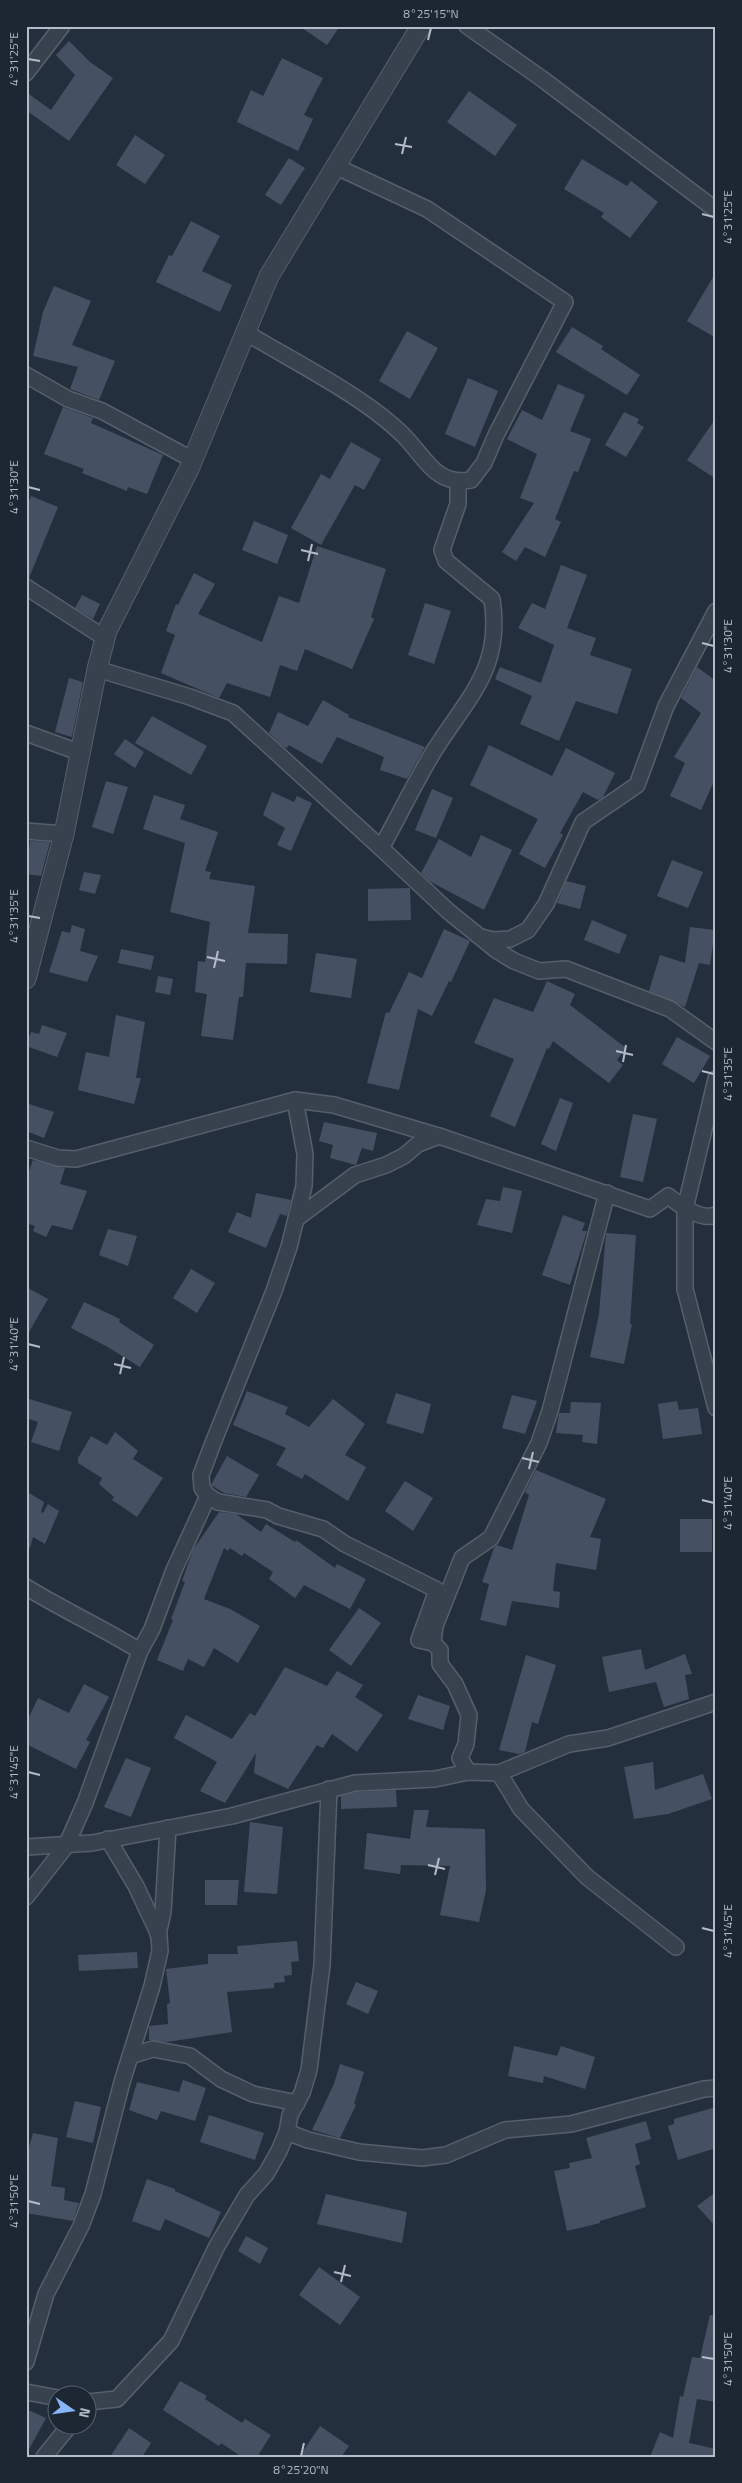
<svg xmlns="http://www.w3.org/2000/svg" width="742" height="2483" font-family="'Titillium Web',sans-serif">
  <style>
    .building { fill: #455162 }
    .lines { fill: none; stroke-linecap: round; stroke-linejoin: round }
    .minor-casing { stroke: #565f6c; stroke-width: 18 }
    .tertiary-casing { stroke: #565f6c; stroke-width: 21 }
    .minor { stroke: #38414e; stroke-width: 15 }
    .tertiary { stroke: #38414e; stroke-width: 19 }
    .ticks { fill: none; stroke: #b4bcc9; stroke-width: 2 }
    .neatline { fill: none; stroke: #b4bcc9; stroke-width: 2 }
    .ticks-label { font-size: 12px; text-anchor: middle; fill: #b4bcc9 }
  </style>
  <rect width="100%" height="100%" fill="#242f3e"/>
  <!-- building -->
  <g class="building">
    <polygon points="299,26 340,26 327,45"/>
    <polygon points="69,41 90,62 113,78 69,141 26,110 26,92 51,110 75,75 56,55"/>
    <polygon points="282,58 323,78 304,115 313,119 298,151 237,122 251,90 263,96"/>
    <polygon points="469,91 517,125 495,156 447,122"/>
    <polygon points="135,135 165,155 145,184 116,165"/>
    <polygon points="289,158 305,168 281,205 265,195"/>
    <polygon points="582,159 627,186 631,181 658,202 630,238 601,217 604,213 564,189"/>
    <polygon points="191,221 220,236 202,271 232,285 220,312 156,282 169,255 172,256"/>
    <polygon points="716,272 716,338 687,321"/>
    <polygon points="54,286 91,301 72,345 115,361 99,400 70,389 78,367 33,356 43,312"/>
    <polygon points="572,327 603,346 601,349 640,375 627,395 556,352"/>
    <polygon points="407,331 438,348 410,399 379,381"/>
    <polygon points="468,378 498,391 475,447 445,434"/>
    <polygon points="558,384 585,395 570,431 591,439 578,472 574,471 555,519 561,522 545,557 525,547 516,561 502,552 534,503 520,498 537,454 507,439 522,410 542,420"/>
    <polygon points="63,407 93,418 91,423 163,455 147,494 128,487 127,491 82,473 84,469 44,454"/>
    <polygon points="624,412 639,419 637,423 644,427 626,457 605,445"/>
    <polygon points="716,418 716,479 687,460"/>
    <polygon points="351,442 381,459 364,490 355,485 321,545 291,528 321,474 330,479"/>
    <polygon points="31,496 58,507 29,578 26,578 26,507"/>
    <polygon points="254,521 288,535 277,564 242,550"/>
    <polygon points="317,546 386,569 371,617 374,619 352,669 305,649 297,671 280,665 270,697 227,683 219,698 161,673 175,635 166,631 176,604 178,605 194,573 215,584 198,614 262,642 279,596 299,603"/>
    <polygon points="561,565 587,575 567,628 596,638 590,655 632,669 617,714 576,701 559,741 520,724 532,696 495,679 500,667 541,683 554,645 518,628 532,603 545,609"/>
    <polygon points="82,595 100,604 93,619 75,608"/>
    <polygon points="425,603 451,611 434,664 408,655"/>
    <polygon points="697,667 716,681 716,777 701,810 670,796 685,763 674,757 701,713 681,698"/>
    <polygon points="69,678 83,682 72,737 55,732"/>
    <polygon points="323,700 349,715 348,717 425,747 407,779 380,770 384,757 337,737 322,764 289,745 287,748 284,747 269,733 278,712 308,726"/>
    <polygon points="152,716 207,746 191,775 135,743"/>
    <polygon points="125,739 144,752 135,768 114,754"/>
    <polygon points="489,745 552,776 566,748 615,773 603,797 598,800 583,792 560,833 563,835 545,868 519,854 538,819 470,785"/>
    <polygon points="106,781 128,787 113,834 92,827"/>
    <polygon points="432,789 453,798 436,838 415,830"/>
    <polygon points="272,792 294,802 297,796 312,803 291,851 277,845 285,828 263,815"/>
    <polygon points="154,795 185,805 180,819 218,832 205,871 211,872 209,879 255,886 248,933 288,934 287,964 246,963 243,997 239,997 233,1040 201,1036 207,994 195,992 198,961 205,962 210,922 170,912 185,843 143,829"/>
    <polygon points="481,835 512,850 484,910 431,882 421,873 439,839 471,857"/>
    <polygon points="30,841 50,842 41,876 26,874"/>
    <polygon points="672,860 703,872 688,908 657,896"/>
    <polygon points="84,872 101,875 95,894 79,890"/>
    <polygon points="566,881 586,886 580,909 557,903"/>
    <polygon points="368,889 410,888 411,920 368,921"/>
    <polygon points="592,920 627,935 619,954 584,940"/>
    <polygon points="72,925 85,929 80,951 98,956 87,982 49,972 62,931 70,933"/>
    <polygon points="690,927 715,930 710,965 699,963 685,1007 649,991 660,955 685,963"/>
    <polygon points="444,929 470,941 451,982 449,981 432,1016 418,1009 399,1090 367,1083 386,1012 389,1013 409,972 422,978"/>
    <polygon points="121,949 154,956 151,970 118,963"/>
    <polygon points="316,953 357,959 351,998 310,992"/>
    <polygon points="158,976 173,979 170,995 155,992"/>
    <polygon points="547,981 575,994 570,1005 626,1048 617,1060 623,1065 609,1083 553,1041 549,1049 547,1048 515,1127 490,1116 514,1059 474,1043 494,998 533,1012"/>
    <polygon points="116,1015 145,1022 136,1078 141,1078 134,1104 78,1090 86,1052 109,1057"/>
    <polygon points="42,1025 67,1033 57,1057 26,1046 31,1032 39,1034"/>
    <polygon points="677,1037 710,1056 694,1083 662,1064"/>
    <polygon points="560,1098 573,1103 556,1151 541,1144"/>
    <polygon points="26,1103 54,1112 44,1138 26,1131"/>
    <polygon points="633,1114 657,1119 643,1182 620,1177"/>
    <polygon points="324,1122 377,1133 373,1151 362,1148 356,1165 330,1158 333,1145 319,1141"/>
    <polygon points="33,1160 65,1168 60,1184 87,1191 72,1230 52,1225 46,1237 33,1231 35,1226 26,1223 26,1179"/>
    <polygon points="503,1187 522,1191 512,1233 477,1225 486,1199 500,1201"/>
    <polygon points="256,1193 291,1200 287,1216 280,1214 266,1248 228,1232 237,1212 251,1218"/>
    <polygon points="563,1215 585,1223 582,1231 587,1231 570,1285 542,1275"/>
    <polygon points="108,1229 137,1236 128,1266 99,1255"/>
    <polygon points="606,1233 636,1235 630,1324 632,1324 624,1364 590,1357 599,1314"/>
    <polygon points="191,1269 215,1283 197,1313 173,1298"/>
    <polygon points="26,1287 48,1299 26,1337"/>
    <polygon points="84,1302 120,1319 119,1322 154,1345 140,1367 106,1346 71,1328"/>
    <polygon points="247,1391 288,1407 285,1414 309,1427 333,1399 365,1424 345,1455 366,1467 348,1501 305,1474 302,1479 276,1465 286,1448 233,1425"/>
    <polygon points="396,1393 431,1404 423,1434 386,1423"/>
    <polygon points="512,1395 537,1401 525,1434 502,1428"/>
    <polygon points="26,1398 72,1412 59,1451 31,1442 38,1422 26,1418"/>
    <polygon points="677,1401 679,1410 698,1408 702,1434 663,1439 658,1404"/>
    <polygon points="571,1402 601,1403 597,1444 582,1442 583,1435 556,1433 559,1413 570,1413"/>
    <polygon points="115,1432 138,1451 133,1459 163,1478 137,1517 112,1500 114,1497 99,1484 102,1478 78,1463 78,1458 91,1436 107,1445"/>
    <polygon points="227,1456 259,1475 246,1497 224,1493 211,1485"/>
    <polygon points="536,1470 606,1499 590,1537 601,1539 596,1570 556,1563 553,1591 560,1592 559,1608 512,1601 506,1626 480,1620 489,1584 482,1582 494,1548 497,1545 512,1550 529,1495 525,1492"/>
    <polygon points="405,1481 433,1498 413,1531 385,1511"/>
    <polygon points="26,1491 44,1502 41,1512 43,1513 48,1504 59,1511 45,1544 33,1537 30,1548 26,1547"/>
    <polygon points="219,1512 236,1514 261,1532 266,1524 295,1542 296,1540 335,1568 337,1564 366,1579 350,1609 304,1585 295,1598 269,1579 273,1572 244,1553 242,1556 230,1548 228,1551 224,1548 204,1599 230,1609 260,1626 238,1663 214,1648 204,1667 188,1659 183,1671 157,1660 173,1620 171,1619 185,1582 182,1581 193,1550"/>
    <rect x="680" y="1519" width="32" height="33"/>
    <polygon points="359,1608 381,1623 351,1666 329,1650"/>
    <polygon points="641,1649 645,1670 685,1654 692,1674 685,1675 689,1699 664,1707 656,1682 609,1692 602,1657"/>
    <polygon points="526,1655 556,1665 538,1724 532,1722 525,1752 519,1754 499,1750"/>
    <polygon points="285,1667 327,1686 337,1671 363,1685 355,1697 383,1715 357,1752 332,1734 323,1748 317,1745 288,1789 254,1773 256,1753 225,1803 200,1791 217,1762 174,1738 186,1715 232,1739 250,1713 255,1716"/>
    <polygon points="84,1684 109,1697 86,1740 90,1742 76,1769 26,1744 26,1723 38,1698 69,1713"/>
    <polygon points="418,1695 450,1706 443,1730 408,1719"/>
    <polygon points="126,1758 151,1768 131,1817 104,1807"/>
    <polygon points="653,1762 655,1790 703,1774 712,1799 668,1814 634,1819 624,1767"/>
    <polygon points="396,1790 397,1807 341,1809 341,1796 356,1792"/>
    <polygon points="414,1810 429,1810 426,1827 485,1829 486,1890 479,1922 440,1915 450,1866 401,1865 400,1874 364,1869 367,1833 410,1839"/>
    <polygon points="250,1822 283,1827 277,1894 244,1892"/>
    <polygon points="205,1880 239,1880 237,1905 205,1905"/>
    <polygon points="297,1941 299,1961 291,1962 292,1975 284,1976 285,1982 274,1983 274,1988 227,1992 232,2032 167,2042 149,2040 149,2026 168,2024 167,2004 170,2003 166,1969 208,1964 208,1954 238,1954 237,1946"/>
    <polygon points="137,1952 138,1968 79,1971 78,1955"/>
    <polygon points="356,1982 378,1991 368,2014 346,2004"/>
    <polygon points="514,2046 557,2056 561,2046 595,2057 585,2089 544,2076 543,2083 508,2076"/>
    <polygon points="340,2064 364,2072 354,2104 356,2105 340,2138 312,2130 334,2084"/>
    <polygon points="183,2080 206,2088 195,2121 161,2111 157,2120 129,2110 137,2082 179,2092"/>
    <polygon points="75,2101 101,2107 93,2143 66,2137"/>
    <polygon points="716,2107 716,2148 678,2160 668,2126 674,2124 674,2119"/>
    <polygon points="209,2115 264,2133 255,2160 200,2142"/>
    <polygon points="646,2121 651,2139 635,2144 640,2164 635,2166 646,2207 600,2221 600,2223 567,2231 554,2171 570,2168 569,2163 592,2158 586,2138"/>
    <polygon points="33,2133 58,2138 51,2186 65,2188 64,2200 79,2203 73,2221 26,2213 26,2157"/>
    <polygon points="147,2179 175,2189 175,2191 221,2212 209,2238 165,2219 160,2231 132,2221"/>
    <polygon points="716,2192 716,2227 697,2206"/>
    <polygon points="326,2194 407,2212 402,2243 317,2224"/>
    <polygon points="246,2236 268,2248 260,2264 238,2251"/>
    <polygon points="319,2267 360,2297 340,2325 299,2295"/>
    <polygon points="710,2315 716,2316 716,2402 697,2399 689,2443 716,2449 716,2457 650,2457 660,2432 673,2438 680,2396 683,2397 692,2357 700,2358"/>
    <polygon points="180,2381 207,2396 205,2399 242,2423 245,2419 271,2435 257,2457 242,2457 221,2443 219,2446 163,2410"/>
    <polygon points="26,2409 46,2418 26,2455"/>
    <polygon points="320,2426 349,2446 341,2457 299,2457"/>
    <polygon points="129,2428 151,2443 142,2457 110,2457"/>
  </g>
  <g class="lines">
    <defs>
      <g id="minor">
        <polyline points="467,26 541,78 716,210"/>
        <polyline points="26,73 62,26"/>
        <path d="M245 332C294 362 366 397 405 437 426 459 436 486 471 480L484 463 496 435 565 302 427 209 335 166"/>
        <polyline points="26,375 68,399 102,411 193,460"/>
        <path d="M458 482V504L442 550 446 561 492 599C503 669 467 698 434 751 415 782 399 816 381 848L448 911 496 950 514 961 539 971 566 969 670 1009 716 1042"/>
        <polyline points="26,587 105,638"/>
        <polyline points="97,669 190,697 233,713 381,848"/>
        <polyline points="26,733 81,753"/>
        <polyline points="26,831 64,834"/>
        <polyline points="481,937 494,940 510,939 528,930 546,904 583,822 637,785 666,706 716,611"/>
        <polyline points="716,1079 685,1209 685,1289 716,1408"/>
        <polyline points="295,1100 305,1154 304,1186 289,1247 274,1291 213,1443 201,1475 202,1488 208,1496 218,1502 267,1510 278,1516 323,1529 345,1544 437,1590 419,1640 433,1643 440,1650 440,1664 455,1684 469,1715 466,1744 460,1758 468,1772"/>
        <path d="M26 1148 58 1158 76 1159 295 1100 334 1105 445 1138 650 1209 668 1196C680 1205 700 1221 716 1215"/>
        <polyline points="296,1219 355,1175 386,1165 404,1156 418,1144 439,1136"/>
        <path d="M26 1587C63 1610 103 1628 140 1651L85 1803 66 1846 26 1897"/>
        <polyline points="433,1643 435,1626 462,1558 491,1538 539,1443 550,1411 607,1193"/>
        <polyline points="140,1651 152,1629 174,1570 208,1496"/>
        <polyline points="499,1773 569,1744 608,1738 716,1702"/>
        <polyline points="26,1847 92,1843 232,1816 355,1783 435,1779 468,1772 499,1773 521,1809 587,1877 676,1947"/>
        <polyline points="158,1934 163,1912 168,1828"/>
        <polyline points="130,2056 153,2049 190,2056 221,2079 253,2094 297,2103"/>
        <polyline points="287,2132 308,2140 359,2152 422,2158 446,2155 505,2130 571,2124 704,2089 716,2088"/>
        <polyline points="26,2362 46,2294 81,2226 93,2194 122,2082 152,1986 160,1951 159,1935 136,1886 108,1839"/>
        <polyline points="26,2392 58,2398"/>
        <polyline points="88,2402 117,2399 171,2341 217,2246 247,2195 266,2174 279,2151 287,2132 290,2115 302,2093 309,2070 322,1965 329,1789"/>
        <polyline points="44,2457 69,2426"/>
      </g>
      <polyline id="tertiary" points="26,979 64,834 97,669 107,631 189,469 269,276 421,26"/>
    </defs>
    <!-- minor casing -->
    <use href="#minor" class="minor-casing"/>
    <!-- tertiary casing -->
    <use href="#tertiary" class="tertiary-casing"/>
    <!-- minor -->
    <use href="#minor" class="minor"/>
    <!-- tertiary -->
    <use href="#tertiary" class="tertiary"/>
  </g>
  <!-- ticks -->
  <path class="ticks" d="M428 40 431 28M28 59 40 61M395 144 412 147M402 154 406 137M702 214 714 217M28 487 40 490M301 550 318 554M308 561 312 544M702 643 714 646M28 916 40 918M207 957 225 961M214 968 218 951M616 1051 633 1055M623 1062 626 1045M702 1071 714 1074M28 1344 40 1347M114 1364 131 1368M120 1374 124 1357M522 1458 539 1462M529 1469 533 1452M702 1500 714 1503M28 1772 40 1775M428 1865 445 1869M435 1875 439 1858M702 1928 714 1931M28 2201 40 2204M334 2272 351 2276M341 2282 345 2265M702 2357 714 2359M301 2456 304 2443"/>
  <!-- border -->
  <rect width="742" height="2483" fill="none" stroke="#1d2633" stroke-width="55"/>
  <!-- north arrow -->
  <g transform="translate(72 2410) rotate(103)"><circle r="24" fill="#1d2633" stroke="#59626f"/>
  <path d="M0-4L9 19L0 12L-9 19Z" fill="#8ab4f8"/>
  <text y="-8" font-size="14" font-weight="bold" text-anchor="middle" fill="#b4bcc9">N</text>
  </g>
  <rect x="28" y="28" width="686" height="2428" class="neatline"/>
  <g class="ticks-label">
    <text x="431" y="18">8°25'15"N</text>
    <text transform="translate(14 59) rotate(-90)" y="4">4°31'25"E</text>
    <text transform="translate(728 217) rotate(-90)" y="4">4°31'25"E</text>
    <text transform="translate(14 487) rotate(-90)" y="4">4°31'30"E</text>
    <text transform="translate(728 646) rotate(-90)" y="4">4°31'30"E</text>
    <text transform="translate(14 916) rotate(-90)" y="4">4°31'35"E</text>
    <text transform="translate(728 1074) rotate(-90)" y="4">4°31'35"E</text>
    <text transform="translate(14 1344) rotate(-90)" y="4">4°31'40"E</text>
    <text transform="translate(728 1503) rotate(-90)" y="4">4°31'40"E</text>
    <text transform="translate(14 1772) rotate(-90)" y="4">4°31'45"E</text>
    <text transform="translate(728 1931) rotate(-90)" y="4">4°31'45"E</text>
    <text transform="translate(14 2201) rotate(-90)" y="4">4°31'50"E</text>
    <text transform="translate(728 2359) rotate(-90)" y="4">4°31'50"E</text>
    <text x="301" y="2474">8°25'20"N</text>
  </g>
</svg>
